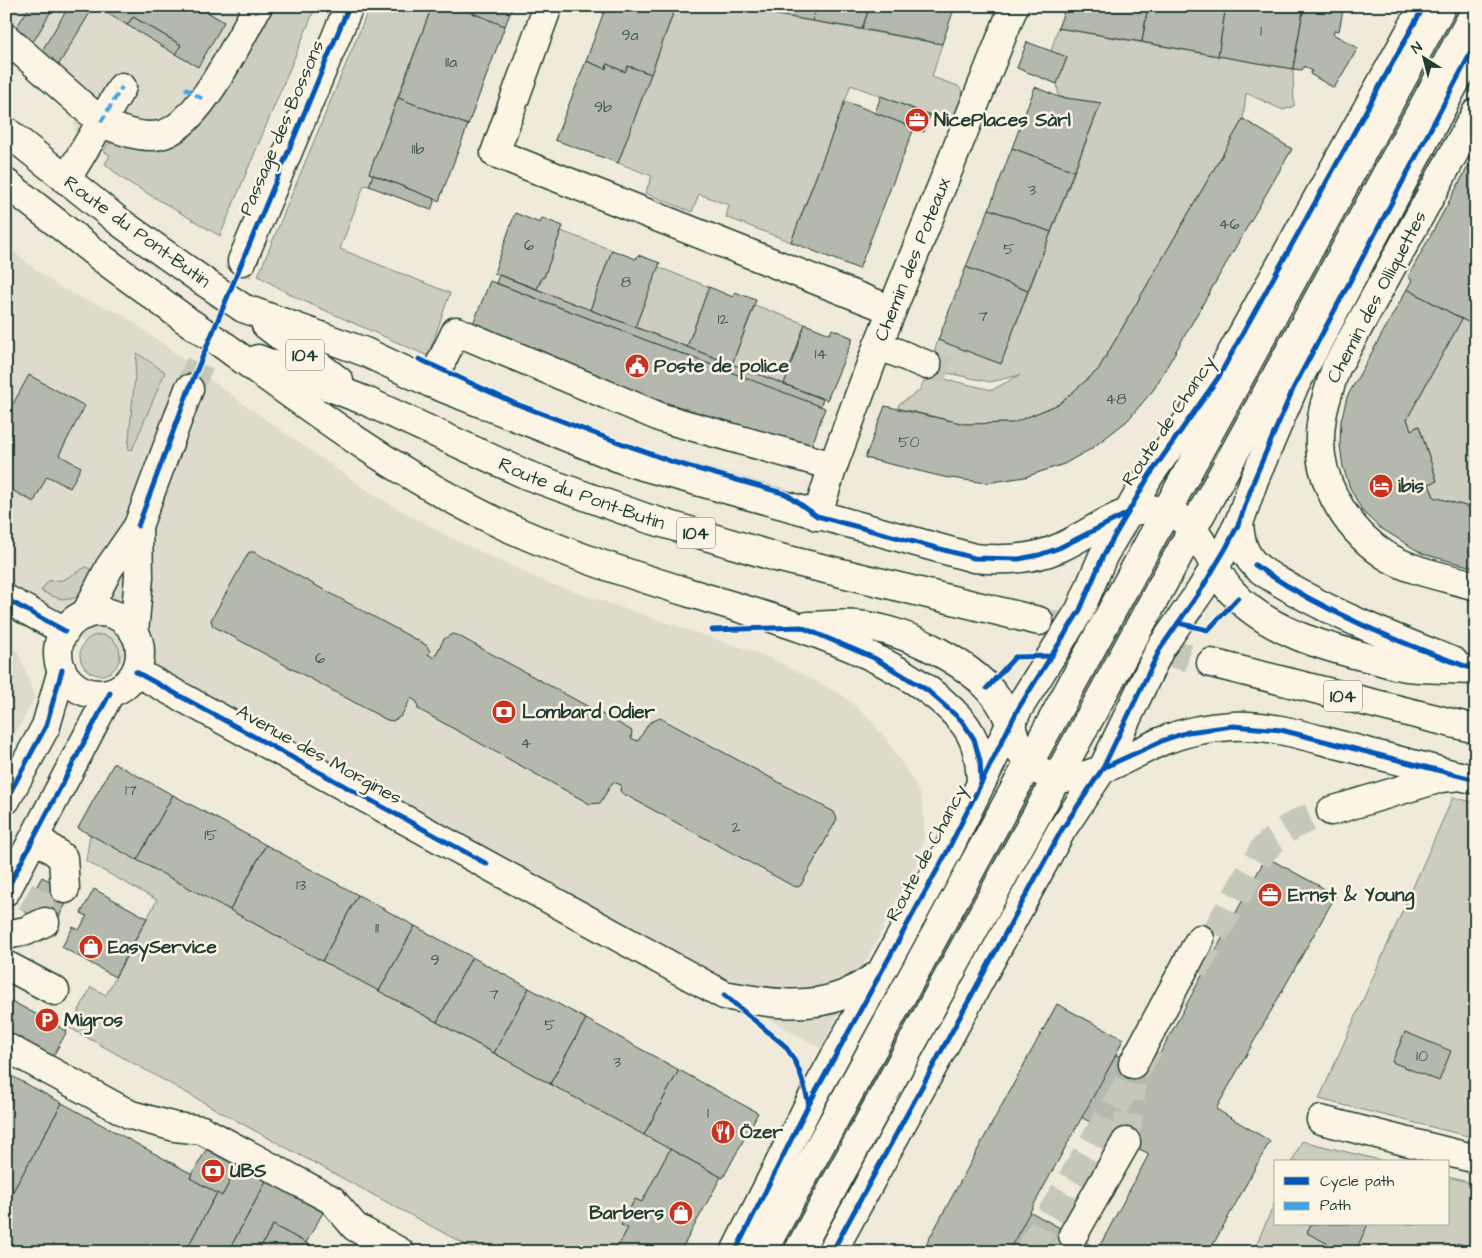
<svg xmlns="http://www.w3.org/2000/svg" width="1482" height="1258" font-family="'Architects Daughter',sans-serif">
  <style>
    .built { fill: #dedbcc }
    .green { fill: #cccdbf; stroke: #76857a }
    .building { fill: #b5b9ad; stroke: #1f3d34 }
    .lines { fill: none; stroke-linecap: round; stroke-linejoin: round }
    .minor-tunnel { stroke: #c5c7b9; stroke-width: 28; stroke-dasharray: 28 14; stroke-linecap: butt }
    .major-tunnel { stroke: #c5c7b9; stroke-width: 28; stroke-dasharray: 28 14; stroke-linecap: butt }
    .minor-casing { stroke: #1f3d34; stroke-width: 31 }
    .major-casing { stroke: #1f3d34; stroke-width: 31 }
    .minor { stroke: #fcf5e5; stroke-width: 28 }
    .major { stroke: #fcf5e5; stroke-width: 28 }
    .major-bridge-casing { stroke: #1f3d34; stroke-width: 31; stroke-linecap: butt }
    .major-bridge { stroke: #fcf5e5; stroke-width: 28 }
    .quiet { stroke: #3da4eb; stroke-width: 4; stroke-dasharray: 8 4; stroke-linecap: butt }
    .cycleway-casing { stroke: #fcf5e5; stroke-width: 8 }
    .cycleway { stroke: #0057b8; stroke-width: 5 }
    .labels { text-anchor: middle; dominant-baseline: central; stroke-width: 5; stroke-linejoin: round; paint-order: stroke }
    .number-label { font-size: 16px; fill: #445c52 }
    .shield { fill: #fcf5e5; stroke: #617469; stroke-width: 1 }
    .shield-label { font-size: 18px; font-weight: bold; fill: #1f3d34 }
    .poi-label { font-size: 19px; font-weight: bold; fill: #1f3d34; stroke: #fcf5e5; text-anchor: start }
    .street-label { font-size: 19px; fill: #1f3d34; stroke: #fcf5e5 }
  </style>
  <rect width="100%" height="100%" fill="#efeada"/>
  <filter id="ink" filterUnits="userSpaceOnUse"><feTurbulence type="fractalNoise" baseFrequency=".02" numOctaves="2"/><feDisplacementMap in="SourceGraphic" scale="10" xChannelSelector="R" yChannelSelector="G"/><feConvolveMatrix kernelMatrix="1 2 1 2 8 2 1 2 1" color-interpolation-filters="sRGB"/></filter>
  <g filter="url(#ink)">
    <!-- built -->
    <g class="built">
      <polygon points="6,6 271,6 181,138 109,143 103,151 75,132 73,110 6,46"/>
      <polygon points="6,246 56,285 87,301 121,313 242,403 374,495 447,536 545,582 766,656 842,695 863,713 884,736 913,780 921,797 924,818 924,835 919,858 821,1048 6,599"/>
      <polygon points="6,644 18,652 35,697 6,751"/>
    </g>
    <!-- green -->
    <g class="green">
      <polygon points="271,6 316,6 220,236 123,179 105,164 110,155 103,151 109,143 130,142 159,144"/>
      <polygon points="370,6 432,6 369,173 373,175 369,186 364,185 340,249 450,293 428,356 297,298 258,276"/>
      <polygon points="676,6 763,6 761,12 942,44 932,77 958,86 965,95 955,124 851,85 791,242 726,217 729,205 699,194 692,212 645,193 652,176 618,163"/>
      <polygon points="1058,28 1293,69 1294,106 1283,110 1246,93 1243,119 1098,370 1059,404 1013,423 965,424 898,408 899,404 919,391 927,375 992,390 1020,375 990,382 929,369 938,340 1001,363 1101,103 1059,97 1057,84 1067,58 1051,51"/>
      <polygon points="561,231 612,250 590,310 537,289 544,277"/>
      <polygon points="658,267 709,287 687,347 635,327"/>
      <polygon points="755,305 805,324 784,384 732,364"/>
      <polygon points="1462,319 1474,326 1476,323 1476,509 1434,497 1429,484 1437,481 1419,426 1411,430 1407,419"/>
      <polygon points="137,353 165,372 132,450 128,449"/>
      <path d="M86 567 95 571C78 600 74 607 41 591L48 581 63 580Z"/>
      <circle cx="100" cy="655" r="20"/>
      <polygon points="1453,797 1476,803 1476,1138 1319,1099"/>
      <polygon points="1002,827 1018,837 852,1140 835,1131"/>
      <polygon points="90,834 670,1149 642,1202 635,1199 622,1225 628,1228 615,1252 479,1252 248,1127 70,1028 91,987 106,995 157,900 86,861"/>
      <polygon points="1302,1141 1388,1162 1292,1162"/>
      <polygon points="818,1164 834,1173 791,1252 770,1252"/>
      <polygon points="1448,1177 1476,1184 1476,1252 1253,1252 1276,1200 1276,1224 1448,1224"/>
    </g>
    <!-- building -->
    <g class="building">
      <polygon points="6,6 14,6 6,19"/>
      <polygon points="30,6 54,6 31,46 15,30"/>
      <polygon points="69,6 94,6 56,69 40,54"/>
      <polygon points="108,6 205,6 204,10 224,22 198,67 175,54 181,45 133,17 127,25 105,12"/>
      <polygon points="432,6 455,6 505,26 468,125 398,98"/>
      <polygon points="455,6 513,6 505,26"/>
      <polygon points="606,6 670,6 675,8 651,74 628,66 625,72 607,64 606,69 586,61"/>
      <polygon points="763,6 817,6 812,21 760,12"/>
      <polygon points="817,6 870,6 862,29 812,21"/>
      <polygon points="870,6 955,6 942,44 862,29"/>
      <polygon points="1066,6 1148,6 1142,42 1058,28"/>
      <polygon points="1148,6 1226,6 1218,56 1142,42"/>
      <polygon points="1226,6 1304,6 1293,69 1218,56"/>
      <polygon points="1304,6 1343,10 1339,31 1335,30 1333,34 1358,48 1334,88 1310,74 1312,71 1304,66 1302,70 1293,69"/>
      <polygon points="133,17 181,45 175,54 127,25"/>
      <polygon points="1027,42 1067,57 1057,84 1017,68"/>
      <polygon points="586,61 606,69 607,64 625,72 628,66 651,74 618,163 555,140"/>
      <polygon points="1035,87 1059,97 1101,103 1074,171 1012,148"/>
      <polygon points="881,96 913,109 906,125 875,113"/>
      <polygon points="398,98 468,125 439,201 369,173"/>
      <polygon points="845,101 914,128 859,269 791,242"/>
      <polygon points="913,109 930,115 924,132 906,125"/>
      <polygon points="1243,119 1292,149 1154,389 1127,421 1091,449 1064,464 1025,477 986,483 944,477 865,458 885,406 965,424 1013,423 1059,404 1098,370"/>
      <polygon points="1012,148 1074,171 1051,232 989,209"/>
      <polygon points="1476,152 1476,323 1475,326 1407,289 1412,280 1408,277"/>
      <polygon points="373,175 435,199 431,210 369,186"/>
      <polygon points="989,209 1051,232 1028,291 966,267"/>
      <polygon points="515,213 540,223 542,218 563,226 544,277 542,277 537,289 494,273"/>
      <polygon points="612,250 636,259 638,255 660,263 635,327 590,310"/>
      <polygon points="966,267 1028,291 1001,364 938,340"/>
      <polygon points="499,275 823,399 820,407 496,283"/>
      <polygon points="490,281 825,408 811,448 642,395 473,324"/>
      <polygon points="709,287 733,297 735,292 756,300 732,364 687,347"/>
      <polygon points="1407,289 1462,319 1407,419 1411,430 1419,426 1437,481 1429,484 1434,497 1476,509 1476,568 1423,554 1379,527 1363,512 1350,488 1343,467 1340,445 1341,421 1347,397"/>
      <polygon points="805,324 830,334 832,329 853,338 827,400 784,384"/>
      <polygon points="29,375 85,406 59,455 81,467 70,488 47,476 34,502 6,487 6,401 13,404"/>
      <polygon points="249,552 254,552 426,645 430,651 428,654 434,658 444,639 452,634 457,635 629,729 632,731 631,738 638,741 649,723 660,718 834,812 837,819 801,885 798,887 793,886 622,793 620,791 621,785 613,782 600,803 590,804 418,709 417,702 411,698 401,716 393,721 387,720 213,626 211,620"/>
      <polygon points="114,763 173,795 137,860 78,828"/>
      <polygon points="173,795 266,845 230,910 137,860"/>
      <polygon points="266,845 358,895 322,961 230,910"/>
      <polygon points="1266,857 1336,895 1216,1109 1270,1141 1209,1252 1008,1252 1029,1211 1098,1249 1149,1154 1081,1117 1116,1055 1150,1072"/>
      <polygon points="42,877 72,893 53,927 23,911"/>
      <polygon points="94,889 147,918 115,977 62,947 73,927 79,930 87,916 81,913"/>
      <polygon points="358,895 415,926 379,991 322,961"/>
      <polygon points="415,926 472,957 437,1022 379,991"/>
      <polygon points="472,957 529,988 494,1053 437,1022"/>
      <polygon points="529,988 586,1019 550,1084 494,1053"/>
      <polygon points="6,998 67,1031 51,1060 6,1035"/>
      <polygon points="1057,1004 1123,1039 1116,1055 1008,1252 922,1252"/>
      <polygon points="586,1019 679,1070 644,1135 550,1084"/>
      <polygon points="1405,1032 1451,1051 1439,1081 1392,1062"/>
      <polygon points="679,1070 758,1113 723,1178 644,1135"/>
      <polygon points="6,1073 62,1103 6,1204"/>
      <polygon points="62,1103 192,1174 190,1178 217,1193 185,1252 6,1252 6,1204"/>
      <polygon points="210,1143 241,1161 222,1196 190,1178"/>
      <polygon points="670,1149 721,1177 680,1252 615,1252 628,1228 621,1225 635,1199 642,1202"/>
      <polygon points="241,1161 269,1176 228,1252 185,1252 217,1193 222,1196"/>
      <polygon points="269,1176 326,1207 306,1243 273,1225 258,1252 228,1252"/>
      <polygon points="1311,1224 1368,1224 1355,1252 1344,1252 1307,1233"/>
      <polygon points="273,1225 306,1243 322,1252 258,1252"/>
      <polygon points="1457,1243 1476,1250 1476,1252 1454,1252"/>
    </g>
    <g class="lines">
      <!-- minor-tunnel -->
      <g class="minor-tunnel">
        <polyline points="927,365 948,372"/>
        <polyline points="189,389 242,261"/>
        <polyline points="31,915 50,881"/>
        <path d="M1194 970 1263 850C1287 826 1299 820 1331 811"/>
        <polyline points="1126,1142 1132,1084"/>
        <polyline points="1029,1252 1150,1046"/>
        <polyline points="1063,1252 1073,1235"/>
      </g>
      <!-- major-tunnel -->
      <polyline class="major-tunnel" points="1039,621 1211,663"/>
      <defs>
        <g id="minor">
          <polyline points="548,6 495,153 892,310"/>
          <polyline points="6,38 101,122 122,87"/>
          <path d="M1476 113 1336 368C1330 386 1323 405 1321 424 1314 475 1343 527 1385 555 1411 572 1447 577 1476 586"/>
          <path d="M66 180 101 122C118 130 141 139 160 135 198 128 239 39 258 6"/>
          <polyline points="242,261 349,6"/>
          <polyline points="878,345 927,365"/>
          <polyline points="431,383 456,331 662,418 833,466"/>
          <path id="s1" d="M817 516 833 466 878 345 1014 6"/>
          <polyline points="6,599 65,631"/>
          <circle cx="99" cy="653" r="41"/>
          <polyline points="85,615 109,568 138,526 189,389"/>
          <polyline points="134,632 139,577 138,526"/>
          <path d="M136 672 724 995C763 1002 805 1010 843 995 856 990 868 981 880 974"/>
          <polyline points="6,800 46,726 62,670"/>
          <polyline points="1331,811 1441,778 1460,776"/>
          <polyline points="36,837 63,858 65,889"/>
          <polyline points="6,891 110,693"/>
          <polyline points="6,935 26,931 45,922"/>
          <polyline points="6,965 55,991"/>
          <polyline points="6,1047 131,1115 175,1127 202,1130 332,1200 355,1227 400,1252"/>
          <polyline points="1133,1064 1200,939"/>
          <polyline points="1321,1120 1476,1159"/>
          <polyline points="1073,1235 1126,1142"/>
          <polyline points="762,1252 1442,6"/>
          <polyline points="798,1252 1476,10"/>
        </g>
        <g id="major">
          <polyline points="6,131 121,223 203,281"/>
          <polyline points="6,183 103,259 186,320"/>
          <path d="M243 308 365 352 431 383 632 463 974 558C1003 561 1032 560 1059 548 1092 534 1128 499 1167 512 1204 523 1208 567 1232 592 1267 631 1324 647 1374 659 1384 662 1396 666 1407 667 1429 669 1452 669 1475 670"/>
          <polyline points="266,325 339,381"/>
          <path d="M226 347C316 413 401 477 503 525 563 553 626 573 690 593 774 619 901 651 961 720 977 738 980 759 981 783"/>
          <path id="s2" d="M258 359 366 401 527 475 646 518 776 557 1039 621"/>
          <path d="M1239 523C1240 539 1243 553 1255 565 1265 575 1281 582 1293 590 1344 619 1399 640 1454 662"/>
          <path d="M808 626C824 626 841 623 857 625 903 628 978 665 1002 706 1019 735 1013 767 1056 777 1087 784 1134 753 1162 741 1184 732 1209 727 1232 726 1269 724 1305 736 1340 745 1385 757 1430 769 1476 780"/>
          <polyline points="1211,663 1476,729"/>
          <polyline points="735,1252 809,1104 947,852 1018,709 1080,610 1103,556 1149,476 1218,378 1424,6"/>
          <polyline points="832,1252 1061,831 1103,768 1160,649 1201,590 1226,548 1239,523 1254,480 1293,389 1476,43"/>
        </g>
      </defs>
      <!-- minor casing -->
      <use href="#minor" class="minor-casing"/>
      <!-- major casing -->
      <use href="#major" class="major-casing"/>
      <!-- minor -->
      <use href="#minor" class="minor"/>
      <!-- major -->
      <use href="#major" class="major"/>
      <defs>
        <g id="major-bridge">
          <polyline points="203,281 243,308"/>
          <polyline points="186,320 226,347"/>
        </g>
      </defs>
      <!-- major-bridge casing -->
      <use href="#major-bridge" class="major-bridge-casing"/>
      <!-- major-bridge -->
      <use href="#major-bridge" class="major-bridge"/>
      <!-- quiet -->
      <g class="quiet">
        <polyline points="185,88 204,100"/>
        <polyline points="101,122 122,87"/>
      </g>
      <defs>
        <g id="cycleway">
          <polyline points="419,359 514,403 596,434 673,462 786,494 817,516 974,558 1019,559 1039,555 1059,548 1128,513"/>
          <polyline points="138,526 189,389 349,6"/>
          <path d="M1255 565C1321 611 1400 643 1476 670"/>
          <polyline points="6,599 65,631"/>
          <polyline points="1178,623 1208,630 1238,598"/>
          <polyline points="712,630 801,627 874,658 927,690 962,721 974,739 980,761 981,780"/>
          <polyline points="136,672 487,864"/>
          <polyline points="987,688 1015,657 1052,656"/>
          <polyline points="1103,768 1164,740 1188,732 1233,726 1281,730 1476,780"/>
          <polyline points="6,800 46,726 62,670"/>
          <polyline points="6,891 110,693"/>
          <path d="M724 995 784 1045C799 1063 803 1082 809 1104"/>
          <polyline points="735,1252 809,1104 947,852 1018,709 1080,610 1103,556 1149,476 1218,378 1424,6"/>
          <polyline points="832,1252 1061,831 1103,768 1160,649 1201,590 1226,548 1239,523 1254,480 1293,389 1476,43"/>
        </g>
      </defs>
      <!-- cycleway casing -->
      <use href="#cycleway" class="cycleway-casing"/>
      <!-- cycleway -->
      <use href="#cycleway" class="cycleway"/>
    </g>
  </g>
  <!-- icons -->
  <defs>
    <symbol id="office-disc" viewBox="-11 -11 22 22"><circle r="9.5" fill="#c8321e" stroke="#fcf5e5"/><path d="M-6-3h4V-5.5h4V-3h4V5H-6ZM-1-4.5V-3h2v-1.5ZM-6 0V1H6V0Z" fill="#fff"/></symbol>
    <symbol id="civic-disc" viewBox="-11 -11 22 22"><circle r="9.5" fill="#c8321e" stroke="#fcf5e5"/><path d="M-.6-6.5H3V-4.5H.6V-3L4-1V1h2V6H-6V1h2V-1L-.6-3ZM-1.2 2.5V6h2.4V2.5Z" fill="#fff"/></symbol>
    <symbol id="hotel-disc" viewBox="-11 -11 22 22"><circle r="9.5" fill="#c8321e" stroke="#fcf5e5"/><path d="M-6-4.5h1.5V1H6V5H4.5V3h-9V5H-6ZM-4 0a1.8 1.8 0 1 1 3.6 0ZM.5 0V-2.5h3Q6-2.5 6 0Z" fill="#fff"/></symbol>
    <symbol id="bank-disc" viewBox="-11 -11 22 22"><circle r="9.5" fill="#c8321e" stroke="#fcf5e5"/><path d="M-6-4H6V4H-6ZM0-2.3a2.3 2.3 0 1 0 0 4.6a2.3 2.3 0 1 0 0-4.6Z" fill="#fff"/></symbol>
    <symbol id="shop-disc" viewBox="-11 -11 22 22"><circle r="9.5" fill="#c8321e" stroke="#fcf5e5"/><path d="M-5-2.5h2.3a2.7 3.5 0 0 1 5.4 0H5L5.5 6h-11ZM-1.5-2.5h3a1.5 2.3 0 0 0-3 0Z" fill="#fff"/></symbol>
    <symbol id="parking-disc" viewBox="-11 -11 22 22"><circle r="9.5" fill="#c8321e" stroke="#fcf5e5"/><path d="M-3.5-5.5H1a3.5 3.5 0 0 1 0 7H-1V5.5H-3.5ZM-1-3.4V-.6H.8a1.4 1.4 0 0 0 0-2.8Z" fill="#fff"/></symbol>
    <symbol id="restaurant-disc" viewBox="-11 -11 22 22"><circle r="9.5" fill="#c8321e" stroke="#fcf5e5"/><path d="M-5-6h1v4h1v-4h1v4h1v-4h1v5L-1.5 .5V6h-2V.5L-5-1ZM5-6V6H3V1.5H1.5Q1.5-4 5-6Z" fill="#fff"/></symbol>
  </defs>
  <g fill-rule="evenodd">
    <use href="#office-disc" x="903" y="106" width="28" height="28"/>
    <use href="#civic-disc" x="623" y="352" width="28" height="28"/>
    <use href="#hotel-disc" x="1367" y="472" width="28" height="28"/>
    <use href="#bank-disc" x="490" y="698" width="28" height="28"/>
    <use href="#office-disc" x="1256" y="881" width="28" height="28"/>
    <use href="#shop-disc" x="77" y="933" width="28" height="28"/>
    <use href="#parking-disc" x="33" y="1006" width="28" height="28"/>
    <use href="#restaurant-disc" x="709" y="1118" width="28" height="28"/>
    <use href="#bank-disc" x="199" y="1157" width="28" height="28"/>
    <use href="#shop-disc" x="667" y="1199" width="28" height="28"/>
  </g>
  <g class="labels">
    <!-- number labels -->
    <g class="number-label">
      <text x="1261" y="31">1</text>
      <text x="630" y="35">9a</text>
      <text x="451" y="62">11a</text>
      <text x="603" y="107">9b</text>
      <text x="418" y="149">11b</text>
      <text x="1032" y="190">3</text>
      <text x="1229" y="224">46</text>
      <text x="529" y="245">6</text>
      <text x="1009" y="249">5</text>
      <text x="626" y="282">8</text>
      <text x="983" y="316">7</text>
      <text x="723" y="319">12</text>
      <text x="821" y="354">14</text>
      <text x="1116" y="399">48</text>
      <text x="909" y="442">50</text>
      <text x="320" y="658">6</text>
      <text x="526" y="743">4</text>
      <text x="131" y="790">17</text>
      <text x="736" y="827">2</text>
      <text x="211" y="835">15</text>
      <text x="301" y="885">13</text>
      <text x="377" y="928">11</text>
      <text x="435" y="960">9</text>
      <text x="494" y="994">7</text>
      <text x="550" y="1025">5</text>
      <text x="1422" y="1056">10</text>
      <text x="617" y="1062">3</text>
      <text x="708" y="1113">1</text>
    </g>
    <!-- shield labels -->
    <g class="shield">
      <rect x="286" y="339.5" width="38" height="31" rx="4"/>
      <rect x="677" y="517.5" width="38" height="31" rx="4"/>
      <rect x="1324" y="680.5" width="38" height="31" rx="4"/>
    </g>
    <g class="shield-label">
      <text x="305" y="355">104</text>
      <text x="696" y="533">104</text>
      <text x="1343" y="696">104</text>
    </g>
    <!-- poi labels -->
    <g class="poi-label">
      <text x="934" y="120">NicePlaces Sàrl</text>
      <text x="654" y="366">Poste de police</text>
      <text x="1398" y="486">ibis</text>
      <text x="522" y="712">Lombard Odier</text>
      <text x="1288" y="895">Ernst &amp; Young</text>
      <text x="108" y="947">EasyService</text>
      <text x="64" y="1020">Migros</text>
      <text x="740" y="1132">Özer</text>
      <text x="230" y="1171">UBS</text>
      <text x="664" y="1213" text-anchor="end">Barbers</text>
    </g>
    <!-- street labels -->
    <g class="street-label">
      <text transform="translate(282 128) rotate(-67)">Passage des Bossons</text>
      <text transform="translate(137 232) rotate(36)">Route du Pont-Butin</text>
      <text stroke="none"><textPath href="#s1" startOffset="274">Chemin des Poteaux</textPath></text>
      <text transform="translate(1377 297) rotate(-62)">Chemin des Olliquettes</text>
      <text transform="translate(1169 421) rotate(-56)">Route de Chancy</text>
      <text stroke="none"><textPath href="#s2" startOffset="351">Route du Pont-Butin</textPath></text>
      <text transform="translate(319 755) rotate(29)">Avenue des Morgines</text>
      <text transform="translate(927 853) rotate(-62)">Route de Chancy</text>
    </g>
  </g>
  <!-- margin -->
  <rect width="1482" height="1258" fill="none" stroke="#fcf5e5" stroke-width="25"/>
  <rect x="12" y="12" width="1457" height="1233" fill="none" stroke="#1f3d34" stroke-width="2" filter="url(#ink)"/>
  <!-- legend -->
  <rect x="1274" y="1160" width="175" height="65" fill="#fcf5e5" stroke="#a4ab9e"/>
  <rect x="1284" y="1177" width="25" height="8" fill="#0057b8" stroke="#a4ab9e"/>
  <text x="1320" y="1186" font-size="15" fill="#1f3d34">Cycle path</text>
  <rect x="1284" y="1202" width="25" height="8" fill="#3da4eb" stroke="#a4ab9e"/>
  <text x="1320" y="1210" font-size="15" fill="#1f3d34">Path</text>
  <!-- north arrow -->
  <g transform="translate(1424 58) rotate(324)" stroke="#fcf5e5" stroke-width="4" paint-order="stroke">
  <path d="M0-4L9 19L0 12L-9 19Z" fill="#1f3d34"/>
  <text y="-8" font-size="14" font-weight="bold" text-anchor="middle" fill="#1f3d34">N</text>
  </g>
</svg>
